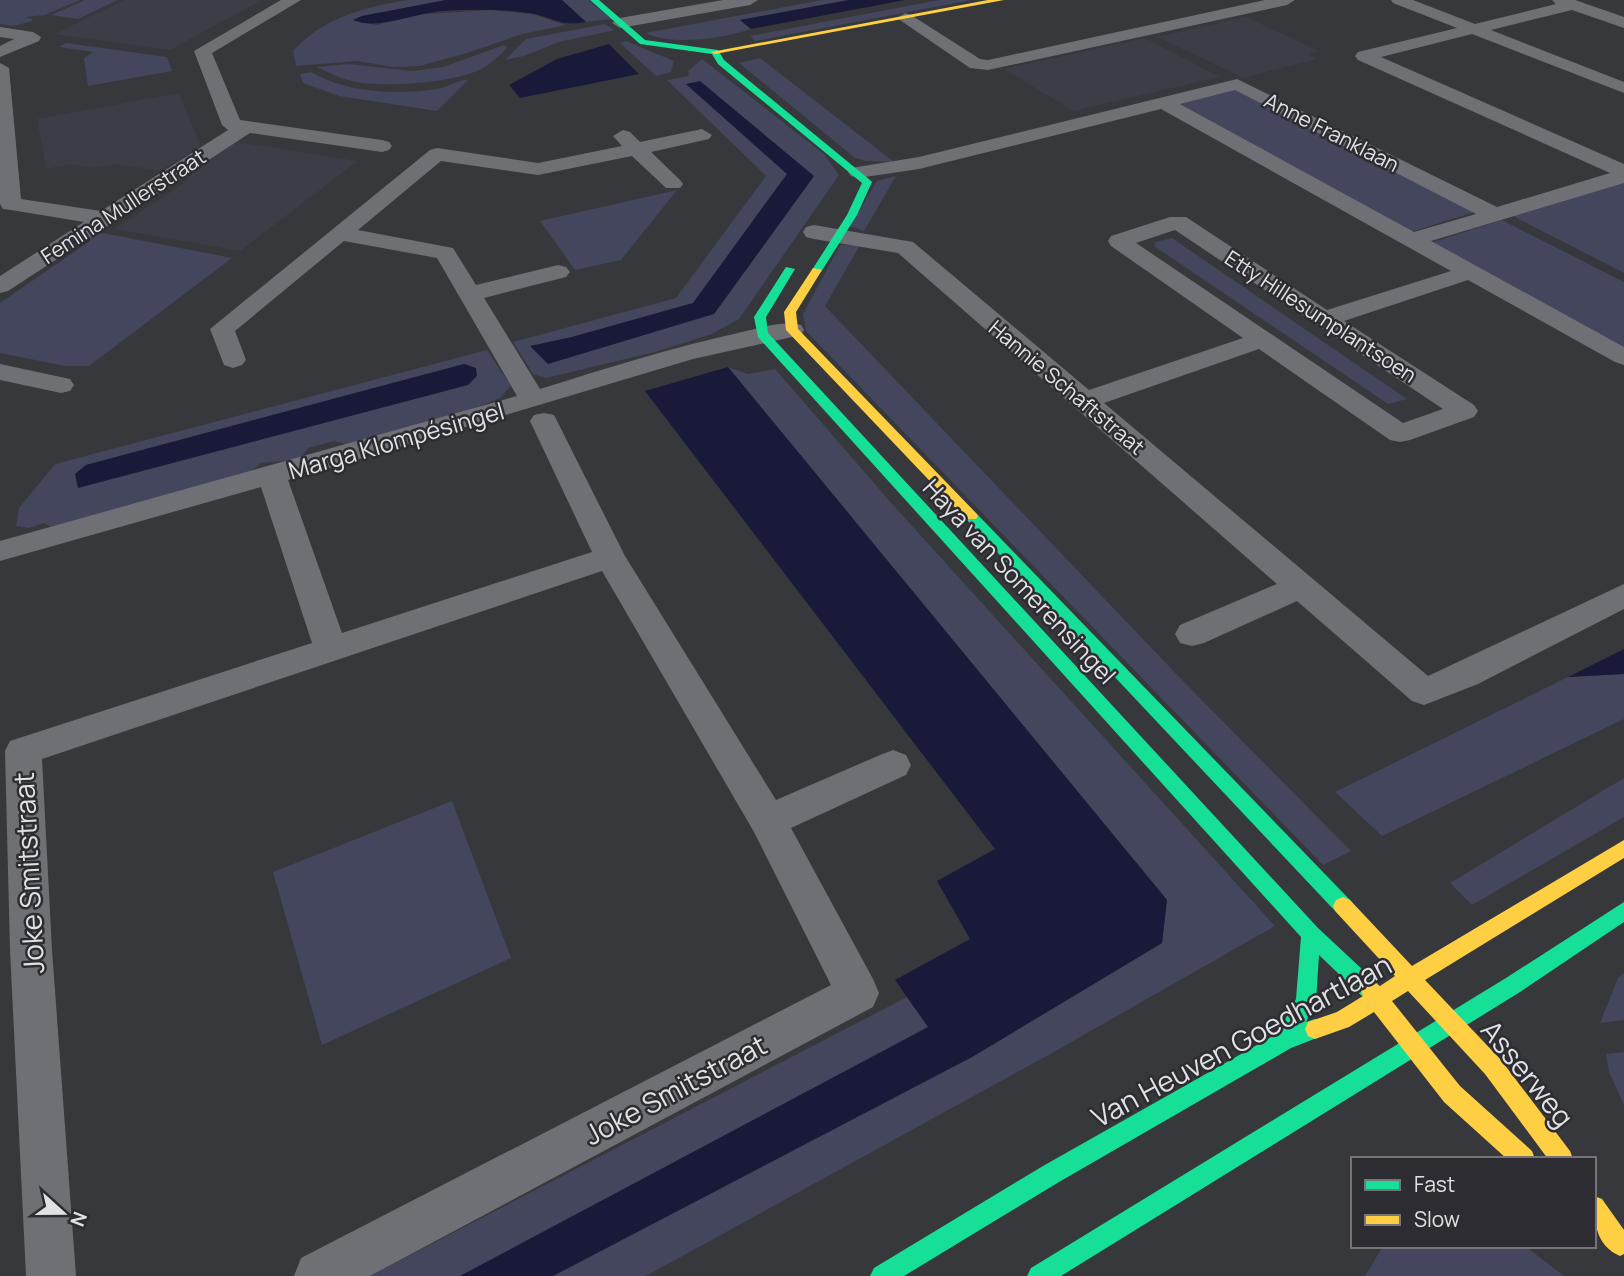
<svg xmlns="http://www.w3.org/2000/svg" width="1624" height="1276" font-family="Manrope,sans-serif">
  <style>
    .built { fill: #3b3d47 }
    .green { fill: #43465c; fill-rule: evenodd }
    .water { fill: #191a3a }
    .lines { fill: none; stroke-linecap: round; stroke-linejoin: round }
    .street { fill: #6f7076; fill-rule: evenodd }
    .fast { fill: #16e098; fill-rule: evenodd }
    .slow { fill: #ffcf43; fill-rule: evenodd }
    .labels { text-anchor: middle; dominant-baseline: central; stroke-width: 5; stroke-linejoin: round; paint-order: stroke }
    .far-street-label { font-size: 21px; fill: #e0e1e4; stroke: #2c2c32 }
    .street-label { font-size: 24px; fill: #e0e1e4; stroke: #2c2c32 }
    .near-street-label { font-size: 28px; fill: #e0e1e4; stroke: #2c2c32 }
  </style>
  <rect width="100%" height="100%" fill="#37383b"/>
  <!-- built -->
  <g class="built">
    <polygon points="124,0 254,0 260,1 170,50 54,34"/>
    <polygon points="1246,17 1319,51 1308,54 1317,59 1243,78 1158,37"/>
    <polygon points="1145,38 1220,77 1073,111 1004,69"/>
    <polygon points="179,93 201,146 160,171 117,164 93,168 71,164 46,169 37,119"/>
    <polygon points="236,142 358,161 240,251 114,229 190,179 181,177"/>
  </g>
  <!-- green -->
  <g class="green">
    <polygon points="0,0 80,0 45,15 26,17 32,19 32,21 14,26 0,24"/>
    <polygon points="85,0 118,0 78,19 51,15"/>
    <path d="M407 0H446L362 16 354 20 377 25 411 15 491 10 532 14 566 25 522 34 467 53 420 66 393 67 357 61 296 66 293 51C324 17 363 8 407 0Z"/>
    <polygon points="562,0 588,0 611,19 586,22"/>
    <path d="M822 0H849L741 20 751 29C720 39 675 46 645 33Z"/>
    <polygon points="939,0 972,0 755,41 750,36"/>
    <polygon points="605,24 615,30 559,42 524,56 505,60 526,39"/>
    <polygon points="626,41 674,61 671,72 656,76 620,43"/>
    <polygon points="66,43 167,57 172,71 88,86 84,58 93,52 59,47"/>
    <path d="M504 45 507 48C498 57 489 66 477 71 449 83 377 89 348 80 337 77 327 72 317 67L348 64 412 71 443 67Z"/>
    <polygon points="760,58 894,162 866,161 855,158 739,63"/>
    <path d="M702 59 824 154 839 175 739 319 712 334 655 352 546 378 533 374 513 342 676 298 766 176 667 80 689 76 688 71ZM687 85 814 176 714 314 531 346 572 337 693 303 787 174Z"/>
    <path d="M311 72C347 93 397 95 437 89 448 87 458 80 469 79L437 111 339 96 303 83 300 74Z"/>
    <polygon points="1236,89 1475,212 1411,232 1179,103"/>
    <polygon points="896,176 864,231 850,226 877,181"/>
    <polygon points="1624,180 1624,273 1513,216"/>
    <polygon points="677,190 621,260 575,270 540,221"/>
    <polygon points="1502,220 1624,282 1624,352 1430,243"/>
    <polygon points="98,232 232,258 89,366 65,366 0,353 0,303 90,241 90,237"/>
    <polygon points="1172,238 1407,399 1388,404 1154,246 1155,242"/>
    <polygon points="840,245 860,245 825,306 1183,681 1351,851 1323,865 806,331 803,314"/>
    <path d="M487 350 511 386 500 398 460 414 351 445 334 441 308 448 301 459 261 463 245 476 59 531 44 523 29 528 16 526 19 508 55 464ZM464 364 475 368 75 474 86 465Z"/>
    <polygon points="728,367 748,374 775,369 894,506 1275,926 1052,1053 646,1276 553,1276 972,1057 1162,943 1167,900"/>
    <polygon points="1624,674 1624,719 1382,836 1335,792 1568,677"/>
    <polygon points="1624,778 1624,817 1472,905 1450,883"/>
    <polygon points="452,801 511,958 322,1045 273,872"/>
    <polygon points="1624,973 1624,1020 1600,1023 1618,978"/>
    <polygon points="907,997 929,1027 460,1276 370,1276"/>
    <polygon points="1624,1052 1624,1105 1609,1072 1606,1054"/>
    <polygon points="1383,1246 1525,1246 1564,1276 1365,1276"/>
  </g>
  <!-- water -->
  <g class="water">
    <path d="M446 0H562L586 22C558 27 554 17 529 13 500 9 471 9 442 11 414 13 377 31 353 20L362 16Z"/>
    <polygon points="849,0 905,0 751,29 740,20"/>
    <polygon points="609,44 639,74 520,98 509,85 557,59"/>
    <polygon points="700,81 814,176 714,314 548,364 530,346 572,337 693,303 787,174 686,84"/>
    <polygon points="464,364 476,368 477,376 468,385 78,488 75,474 86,465"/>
    <polygon points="728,367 1167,900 1162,943 972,1057 553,1276 460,1276 928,1027 895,980 970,939 937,881 995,849 645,391"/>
    <polygon points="1624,649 1624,674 1568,677"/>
  </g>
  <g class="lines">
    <!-- street -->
    <g class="street">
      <polygon points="281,0 301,0 212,53 240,120 382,140 389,142 392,146 389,150 382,152 250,133 8,291 0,293 0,276 84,222 11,210 3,209 0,204 0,63 9,68 21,199 101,211 228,130 222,125 194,51"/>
      <polygon points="723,0 758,0 750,5 620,28 612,23 620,18"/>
      <polygon points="1265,0 1295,0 1287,5 988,70 970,68 897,18 905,13 911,15 980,59 988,60"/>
      <path d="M1391 0H1413L1475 24 1556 4 1552 0H1575L1624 17V28L1572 10 1491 30 1624 82V93L1472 34 1381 57 1624 164V183L1431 241 1624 347V365L1615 362 1468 280 1344 321 1474 405 1478 411 1474 417 1410 440 1400 442 1390 440 1259 349 1104 403 1428 676 1624 584V609L1478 684 1424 705 1412 701 1297 601 1204 643 1192 646 1180 643 1175 634 1180 625 1277 584 898 253 814 239 806 237 803 232 806 227 814 225 913 242 1089 390 1243 338 1111 246 1108 241 1111 236 1170 217H1186L1327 310 1451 271 1161 109 919 169 858 178 851 176 848 172 851 168 919 157 1237 79 1497 207 1610 173 1358 60 1355 56 1358 52 1457 28 1393 3ZM1235 90 1476 214 1414 232 1180 104ZM1175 230 1443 409 1403 423 1136 243Z"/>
      <polygon points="0,27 33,32 41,37 39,41 0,57 0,46 14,39 0,37"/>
      <path d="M702 129 712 135 709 139 651 152 680 180 683 184 680 188H666L632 156 538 175 441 161 358 230 453 248 476 285 558 265 566 267 570 272 566 277 484 298 540 389C607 368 674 347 742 332 760 328 783 320 801 325L804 330 801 335 693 359 288 480 342 633 592 552 530 421 534 415 544 413 554 415 625 556 776 800 880 755 893 750 906 755 911 765 906 775 791 828 873 979 879 993 873 1007 370 1276H294L301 1258 831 985 754 832 602 571 42 759 52 950 76 1276H26L10 950 5 751 10 741 312 643 261 487 0 561V541L517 396 437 258 344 241 235 331 246 360 242 365 233 368 224 365 210 329 430 150 437 148 538 163 622 146 613 136 623 130 630 132 640 142Z"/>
      <polygon points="0,364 70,379 74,385 70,391 61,393 0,380"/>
    </g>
    <!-- fast -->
    <g class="fast">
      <polygon points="590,0 599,0 645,40 718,50 724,60 870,180 872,182 857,215 821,272 812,270 847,215 862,183 718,64 712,54 640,44"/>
      <polygon points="786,267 795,269 766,317 768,333 1318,928 1378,984 1381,991 1378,998 1371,1001 1364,998 1319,955 1316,1001 1306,1022 1315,1019 1322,1022 1325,1029 1322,1036 1291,1048 1059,1182 904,1276 870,1276 874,1268 1043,1166 1278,1033 1296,999 1301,937 758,337 754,317"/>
      <polygon points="971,511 976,513 1350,900 1353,906 1350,912 1343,915 1336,912 966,519 964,516"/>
      <polygon points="1624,902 1624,922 1520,992 1061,1276 1027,1276 1031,1268 1506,978"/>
    </g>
    <!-- slow -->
    <g class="slow">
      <polygon points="988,0 1004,0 715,54 711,52"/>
      <polygon points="813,268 822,270 796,312 798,329 976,513 978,516 976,519 966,519 786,330 784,312"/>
      <polygon points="1624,840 1624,858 1425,980 1501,1060 1570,1151 1573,1159 1548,1159 1485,1074 1408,991 1392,1001 1460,1086 1532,1151 1535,1159 1507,1159 1444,1102 1374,1012 1349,1027 1315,1039 1308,1036 1305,1029 1308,1022 1337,1012 1363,996 1361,991 1364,984 1371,981 1380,986 1395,976 1336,912 1333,906 1336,900 1343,897 1350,900 1412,966"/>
      <path d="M1594 1196 1602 1199 1624 1230V1254L1620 1256C1594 1245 1594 1219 1594 1196Z"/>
    </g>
  </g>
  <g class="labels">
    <!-- far-street labels -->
    <g class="far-street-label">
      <text transform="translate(1332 132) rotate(27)">Anne Franklaan</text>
      <text transform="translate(123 206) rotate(-33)">Femina Mullerstraat</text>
      <text transform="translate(1321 316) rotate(33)">Etty Hillesumplantsoen</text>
      <text transform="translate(1067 387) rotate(40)">Hannie Schaftstraat</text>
    </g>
    <!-- street labels -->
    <g class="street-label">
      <text transform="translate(396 440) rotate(-16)">Marga Klompésingel</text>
      <text transform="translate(1020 581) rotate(47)">Haya van Somerensingel</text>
    </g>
    <!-- near-street labels -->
    <g class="near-street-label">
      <text transform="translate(28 873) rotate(-93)">Joke Smitstraat</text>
      <text transform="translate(1241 1040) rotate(-28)">Van Heuven Goedhartlaan</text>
      <text transform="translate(1528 1073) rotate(51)">Asserweg</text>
      <text transform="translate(675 1089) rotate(-28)">Joke Smitstraat</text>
    </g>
  </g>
  <!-- legend -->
  <rect x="1351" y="1157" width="245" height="91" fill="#2c2c32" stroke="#747479" stroke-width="2"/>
  <rect x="1365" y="1180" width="35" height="10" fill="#16e098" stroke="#747479" stroke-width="2"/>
  <text x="1414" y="1192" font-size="21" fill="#e0e1e4">Fast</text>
  <rect x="1365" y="1215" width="35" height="10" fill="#ffcf43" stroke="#747479" stroke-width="2"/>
  <text x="1414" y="1227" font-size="21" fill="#e0e1e4">Slow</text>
  <!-- north arrow -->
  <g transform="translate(63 1213) rotate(111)" stroke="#2c2c32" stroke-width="5" paint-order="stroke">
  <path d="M0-5L12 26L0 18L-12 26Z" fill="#e0e1e4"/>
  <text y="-10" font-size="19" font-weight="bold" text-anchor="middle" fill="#e0e1e4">N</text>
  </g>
</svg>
